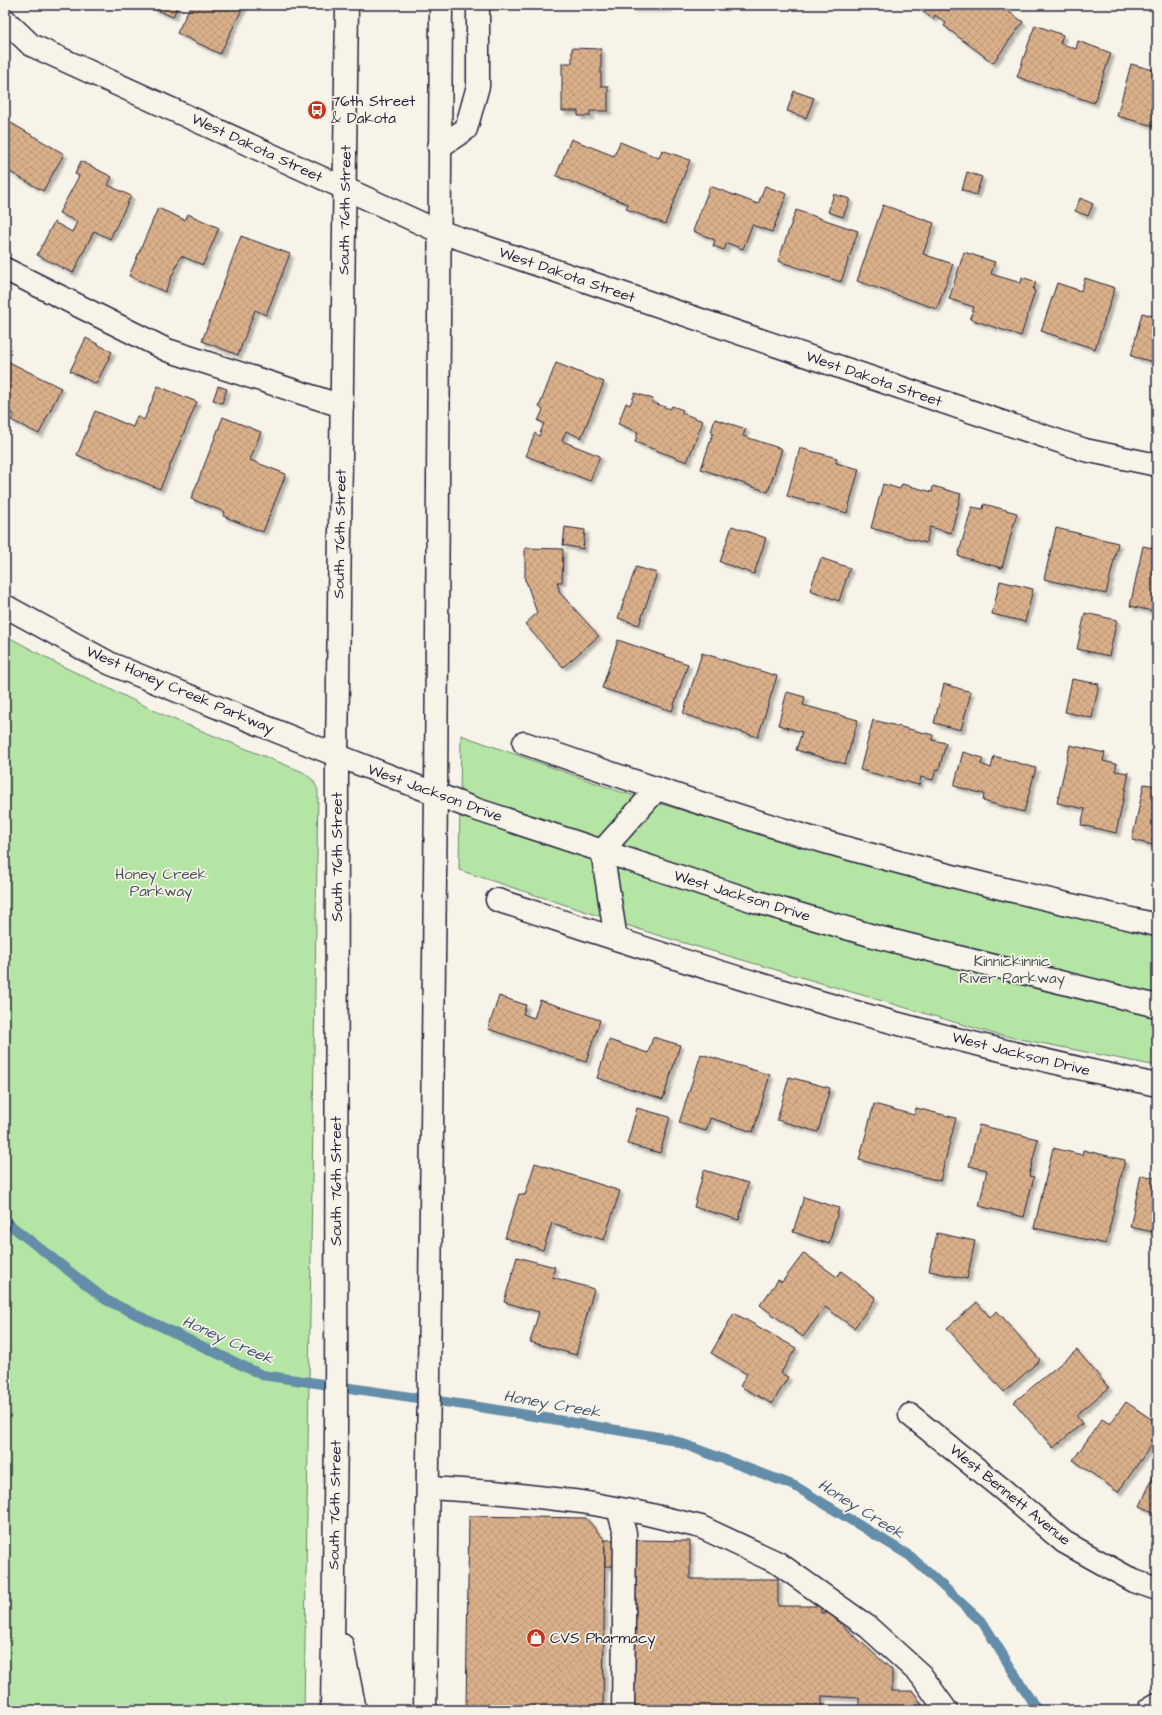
<svg xmlns="http://www.w3.org/2000/svg" width="1162" height="1715" font-family="'Architects Daughter',sans-serif">
  <style>
    .park { fill: #b4e5a5; stroke: #6b8470 }
    .lines { fill: none; stroke-linecap: round; stroke-linejoin: round }
    .stream { stroke: #638da8; stroke-width: 10 }
    .building { fill: url(#building-cross-hatch); stroke: #22223b; filter: url(#shadow) }
    .minor-casing { stroke: #22223b; stroke-width: 25 }
    .major-casing { stroke: #22223b; stroke-width: 25 }
    .minor { stroke: #f7f3e8; stroke-width: 22 }
    .major { stroke: #f7f3e8; stroke-width: 22 }
    .labels { text-anchor: middle; dominant-baseline: central; stroke-width: 3.5; stroke-linejoin: round; paint-order: stroke }
    .poi-label { font-size: 15px; fill: #22223b; stroke: #f7f3e8; text-anchor: start }
    .street-label { font-size: 15px; fill: #22223b; stroke: #f7f3e8 }
    .park-label { font-size: 15px; fill: #465356; stroke: #f7f3e8 }
    .water-label { font-size: 16px; font-style: italic; fill: #435772; stroke: #f7f3e8 }
  </style>
  <defs>
    <pattern id="building-cross-hatch" width="8" height="8" patternUnits="userSpaceOnUse"><rect width="8" height="8" fill="#dab08a"/><path d="M0 0l8 8M0 8l8-8" fill="none" stroke="#bb9778"/></pattern>
    <filter id="shadow"><feDropShadow dx="3.5" dy="3.5" stdDeviation="1" flood-color="#0004"/></filter>
  </defs>
  <rect width="100%" height="100%" fill="#f7f3e8"/>
  <filter id="ink" filterUnits="userSpaceOnUse"><feTurbulence type="fractalNoise" baseFrequency=".025" numOctaves="2"/><feDisplacementMap in="SourceGraphic" scale="8" xChannelSelector="R" yChannelSelector="G"/><feConvolveMatrix kernelMatrix="1 2 1 2 8 2 1 2 1" color-interpolation-filters="sRGB"/></filter>
  <g filter="url(#ink)">
    <!-- park -->
    <g class="park">
      <polygon points="5,635 56,663 168,717 303,772 313,780 318,790 304,1710 5,1710"/>
      <polygon points="461,735 618,791 874,868 1157,935 1157,1066 995,1034 657,935 459,870"/>
    </g>
    <g class="lines">
      <!-- stream -->
      <polyline class="stream" points="5,1221 106,1300 262,1375 492,1409 670,1439 795,1486 910,1556 983,1623 1037,1710"/>
    </g>
    <!-- building -->
    <g class="building">
      <polygon points="153,5 178,5 173,17 152,8"/>
      <polygon points="191,5 244,5 220,54 177,33"/>
      <rect x="632" y="5" width="37" height="3"/>
      <polygon points="914,5 1000,5 1023,22 993,63 944,26 946,23 935,15 933,19"/>
      <polygon points="1035,25 1063,35 1060,43 1076,49 1078,41 1111,53 1094,103 1017,77"/>
      <polygon points="572,48 601,49 601,86 608,86 608,111 590,111 590,116 578,116 578,111 562,111 562,63 572,63"/>
      <polygon points="1131,64 1157,71 1157,127 1117,116"/>
      <polygon points="794,91 814,98 806,118 787,111"/>
      <polygon points="6,120 64,154 43,191 5,169"/>
      <polygon points="571,139 614,156 620,142 659,158 662,150 690,160 665,224 626,209 628,204 556,176"/>
      <polygon points="81,161 112,177 108,185 131,196 110,239 94,231 73,273 37,255 54,222 72,232 77,222 59,213 79,176 75,174"/>
      <polygon points="967,172 982,177 976,195 962,190"/>
      <polygon points="710,186 758,204 765,186 787,194 772,232 752,225 743,249 727,243 724,250 713,246 715,240 693,231"/>
      <polygon points="834,194 850,199 843,217 828,212"/>
      <polygon points="1080,198 1093,204 1088,216 1075,211"/>
      <polygon points="883,205 934,223 923,254 953,264 937,309 857,281"/>
      <polygon points="158,208 185,220 188,214 219,228 203,265 181,256 165,292 129,276"/>
      <polygon points="796,210 858,231 841,282 778,261"/>
      <polygon points="241,236 290,254 266,315 255,310 238,355 202,341"/>
      <polygon points="964,252 995,262 991,274 1021,283 1022,277 1036,282 1033,290 1035,291 1021,336 970,319 974,307 949,299"/>
      <polygon points="1085,278 1115,288 1095,349 1041,331 1057,283 1081,291"/>
      <polygon points="1142,313 1157,317 1157,363 1131,356"/>
      <polygon points="86,338 112,352 96,384 70,371"/>
      <polygon points="5,360 61,388 39,434 11,420 14,414 5,410"/>
      <polygon points="556,363 604,382 581,438 566,431 562,441 600,456 590,481 526,456 535,433 539,436 544,423 538,421 543,410 539,407"/>
      <polygon points="158,386 197,402 160,489 77,455 95,411 133,427 137,416 144,420"/>
      <polygon points="218,386 227,389 222,403 213,400"/>
      <polygon points="635,393 653,399 652,402 670,409 672,406 683,410 682,413 703,421 687,462 635,442 638,432 618,424 626,403 630,405"/>
      <polygon points="223,417 261,432 250,460 286,474 263,532 223,516 225,512 191,499"/>
      <polygon points="715,419 746,429 743,436 782,449 768,492 701,469 713,433 711,432"/>
      <polygon points="800,448 837,458 836,463 859,469 847,513 787,496"/>
      <polygon points="883,484 900,489 902,484 932,492 933,486 961,494 951,533 930,527 926,543 871,528"/>
      <polygon points="984,504 1017,513 1002,568 958,556 972,507 983,509"/>
      <polygon points="732,526 766,538 754,574 720,562"/>
      <polygon points="565,527 585,530 583,549 563,545"/>
      <polygon points="1056,528 1118,543 1106,594 1044,579"/>
      <polygon points="1143,546 1157,549 1157,612 1130,606"/>
      <polygon points="525,548 563,549 562,582 557,582 560,593 599,636 563,667 525,624 537,613 526,581 525,581"/>
      <polygon points="821,558 850,568 839,601 810,590"/>
      <polygon points="636,567 657,573 639,625 618,618"/>
      <polygon points="1000,581 1033,589 1025,622 992,614"/>
      <polygon points="1085,613 1117,620 1109,656 1077,649"/>
      <polygon points="618,640 688,664 672,711 602,688"/>
      <polygon points="702,653 777,676 758,737 683,714"/>
      <polygon points="1072,679 1099,684 1092,718 1065,712"/>
      <polygon points="944,684 971,692 961,730 934,723"/>
      <polygon points="787,692 805,697 803,705 858,720 845,764 796,750 802,732 778,725"/>
      <polygon points="873,720 933,735 932,740 946,743 939,770 936,769 933,780 921,777 919,785 860,770"/>
      <polygon points="1070,745 1105,753 1103,761 1117,764 1115,771 1129,773 1116,833 1081,825 1085,809 1057,803"/>
      <polygon points="963,752 983,758 981,764 991,768 994,756 1036,768 1024,812 983,801 984,794 954,786"/>
      <polygon points="1144,784 1157,786 1157,846 1132,840"/>
      <polygon points="499,996 526,1005 523,1014 534,1018 540,1000 600,1020 586,1062 488,1029"/>
      <polygon points="653,1037 680,1045 663,1099 597,1078 609,1040 648,1053"/>
      <polygon points="701,1054 770,1075 753,1132 710,1118 706,1131 679,1123"/>
      <polygon points="789,1077 830,1088 818,1132 777,1120"/>
      <polygon points="874,1104 914,1115 916,1108 956,1118 940,1181 859,1160"/>
      <polygon points="637,1108 670,1117 660,1153 627,1144"/>
      <polygon points="979,1125 1038,1139 1029,1176 1034,1177 1024,1217 979,1206 987,1170 969,1166"/>
      <polygon points="1053,1148 1082,1155 1083,1150 1125,1160 1106,1244 1034,1228"/>
      <polygon points="535,1163 620,1191 604,1240 552,1223 543,1250 505,1238 519,1194 525,1195"/>
      <polygon points="704,1170 748,1183 739,1220 694,1207"/>
      <polygon points="1141,1175 1157,1178 1157,1233 1130,1227"/>
      <polygon points="804,1197 839,1208 829,1244 793,1232"/>
      <polygon points="937,1233 975,1241 967,1279 929,1271"/>
      <polygon points="804,1253 837,1277 841,1271 876,1298 854,1328 825,1307 803,1337 760,1305 778,1280 782,1282"/>
      <polygon points="517,1257 555,1267 552,1277 594,1289 576,1355 530,1342 539,1312 504,1302"/>
      <polygon points="977,1302 990,1317 997,1311 1040,1360 1004,1392 947,1328"/>
      <polygon points="734,1313 796,1348 781,1373 788,1377 772,1404 740,1386 747,1374 711,1353"/>
      <polygon points="1077,1350 1109,1388 1076,1415 1082,1424 1053,1448 1014,1402"/>
      <polygon points="1126,1402 1157,1423 1157,1437 1118,1492 1073,1460 1102,1419 1110,1424"/>
      <polygon points="1157,1468 1157,1514 1140,1506"/>
      <polygon points="469,1516 586,1518 605,1540 603,1710 466,1710"/>
      <rect x="605" y="1540" width="31" height="26"/>
      <polygon points="636,1540 690,1541 690,1579 778,1579 778,1606 821,1606 821,1613 829,1613 892,1670 892,1691 913,1691 925,1710 859,1710 859,1698 822,1696 822,1710 634,1710"/>
    </g>
    <g class="lines">
      <defs>
        <g id="minor">
          <polyline points="5,20 31,45 438,231 1085,450 1157,465"/>
          <polyline points="439,147 466,129 478,86 478,5"/>
          <polyline points="5,269 167,350 342,406"/>
          <polyline points="5,606 111,664 308,744 472,808 754,901 877,937 1157,1006"/>
          <path d="M524 743C615 775 706 806 798 834 916 869 1037 897 1157 925"/>
          <path d="M497 900C592 931 687 963 783 991 906 1028 1031 1059 1157 1085"/>
          <polyline points="616,939 602,851 657,789"/>
          <polyline points="910,1415 1002,1489 1064,1542 1134,1581 1157,1589"/>
          <polyline points="429,1488 494,1492 582,1502 643,1513 701,1527 778,1563 868,1627 921,1675 946,1710"/>
          <polyline points="618,1509 625,1533 623,1710"/>
          <polyline points="1150,1710 1150,1708 1157,1704"/>
        </g>
        <g id="major">
          <polyline points="342,1645 355,1710"/>
          <polyline points="332,1710 336,1435 337,756 347,5"/>
          <polyline points="425,1710 436,795 441,5"/>
        </g>
      </defs>
      <!-- minor casing -->
      <use href="#minor" class="minor-casing"/>
      <!-- major casing -->
      <use href="#major" class="major-casing"/>
      <!-- minor -->
      <use href="#minor" class="minor"/>
      <!-- major -->
      <use href="#major" class="major"/>
    </g>
  </g>
  <!-- icons -->
  <defs>
    <symbol id="bus-disc" viewBox="-11 -11 22 22"><circle r="9.5" fill="#c8321e" stroke="#f7f3e8"/><path d="M-5-6H5V4H4V6H2V4H-2V6H-4V4H-5ZM-3.5-4V0h7V-4ZM-3.5 1.2v1.5H-2V1.2ZM2 1.2v1.5H3.5V1.2Z" fill="#fff"/></symbol>
    <symbol id="shop-disc" viewBox="-11 -11 22 22"><circle r="9.5" fill="#c8321e" stroke="#f7f3e8"/><path d="M-5-2.5h2.3a2.7 3.5 0 0 1 5.4 0H5L5.5 6h-11ZM-1.5-2.5h3a1.5 2.3 0 0 0-3 0Z" fill="#fff"/></symbol>
  </defs>
  <g fill-rule="evenodd">
    <use href="#bus-disc" x="306" y="99" width="22" height="22"/>
    <use href="#shop-disc" x="525" y="1627" width="22" height="22"/>
  </g>
  <g class="labels">
    <!-- poi labels -->
    <g class="poi-label">
      <text x="331" y="101">76th Street<tspan x="331" dy="17">&amp; Dakota</tspan></text>
      <text x="550" y="1638">CVS Pharmacy</text>
    </g>
    <!-- street labels -->
    <g class="street-label">
      <text transform="translate(257 148) rotate(25)">West Dakota Street</text>
      <text transform="translate(345 210) rotate(-89)">South 76th Street</text>
      <text transform="translate(567 275) rotate(19)">West Dakota Street</text>
      <text transform="translate(874 379) rotate(19)">West Dakota Street</text>
      <text transform="translate(340 534) rotate(-89)">South 76th Street</text>
      <text transform="translate(180 690) rotate(23)">West Honey Creek Parkway</text>
      <text transform="translate(435 793) rotate(20)">West Jackson Drive</text>
      <text transform="translate(337 857) rotate(-90)">South 76th Street</text>
      <text transform="translate(742 896) rotate(17)">West Jackson Drive</text>
      <text transform="translate(1021 1054) rotate(14)">West Jackson Drive</text>
      <text transform="translate(336 1181) rotate(-90)">South 76th Street</text>
      <text transform="translate(1010 1495) rotate(39)">West Bennett Avenue</text>
      <text transform="translate(335 1505) rotate(-89)">South 76th Street</text>
    </g>
    <!-- park labels -->
    <g class="park-label">
      <text x="161" y="874">Honey Creek<tspan x="161" dy="17">Parkway</tspan></text>
      <text x="1012" y="961">Kinnickinnic<tspan x="1012" dy="17">River Parkway</tspan></text>
    </g>
    <!-- water labels -->
    <g class="water-label">
      <text transform="translate(228 1340) rotate(24)">Honey Creek</text>
      <text transform="translate(552 1404) rotate(10)">Honey Creek</text>
      <text transform="translate(861 1509) rotate(32)">Honey Creek</text>
    </g>
  </g>
  <!-- margin -->
  <rect width="1162" height="1715" fill="none" stroke="#f7f3e8" stroke-width="20"/>
  <rect x="10" y="10" width="1142" height="1695" fill="none" stroke="#22223b" stroke-width="1.5" filter="url(#ink)"/>
</svg>
